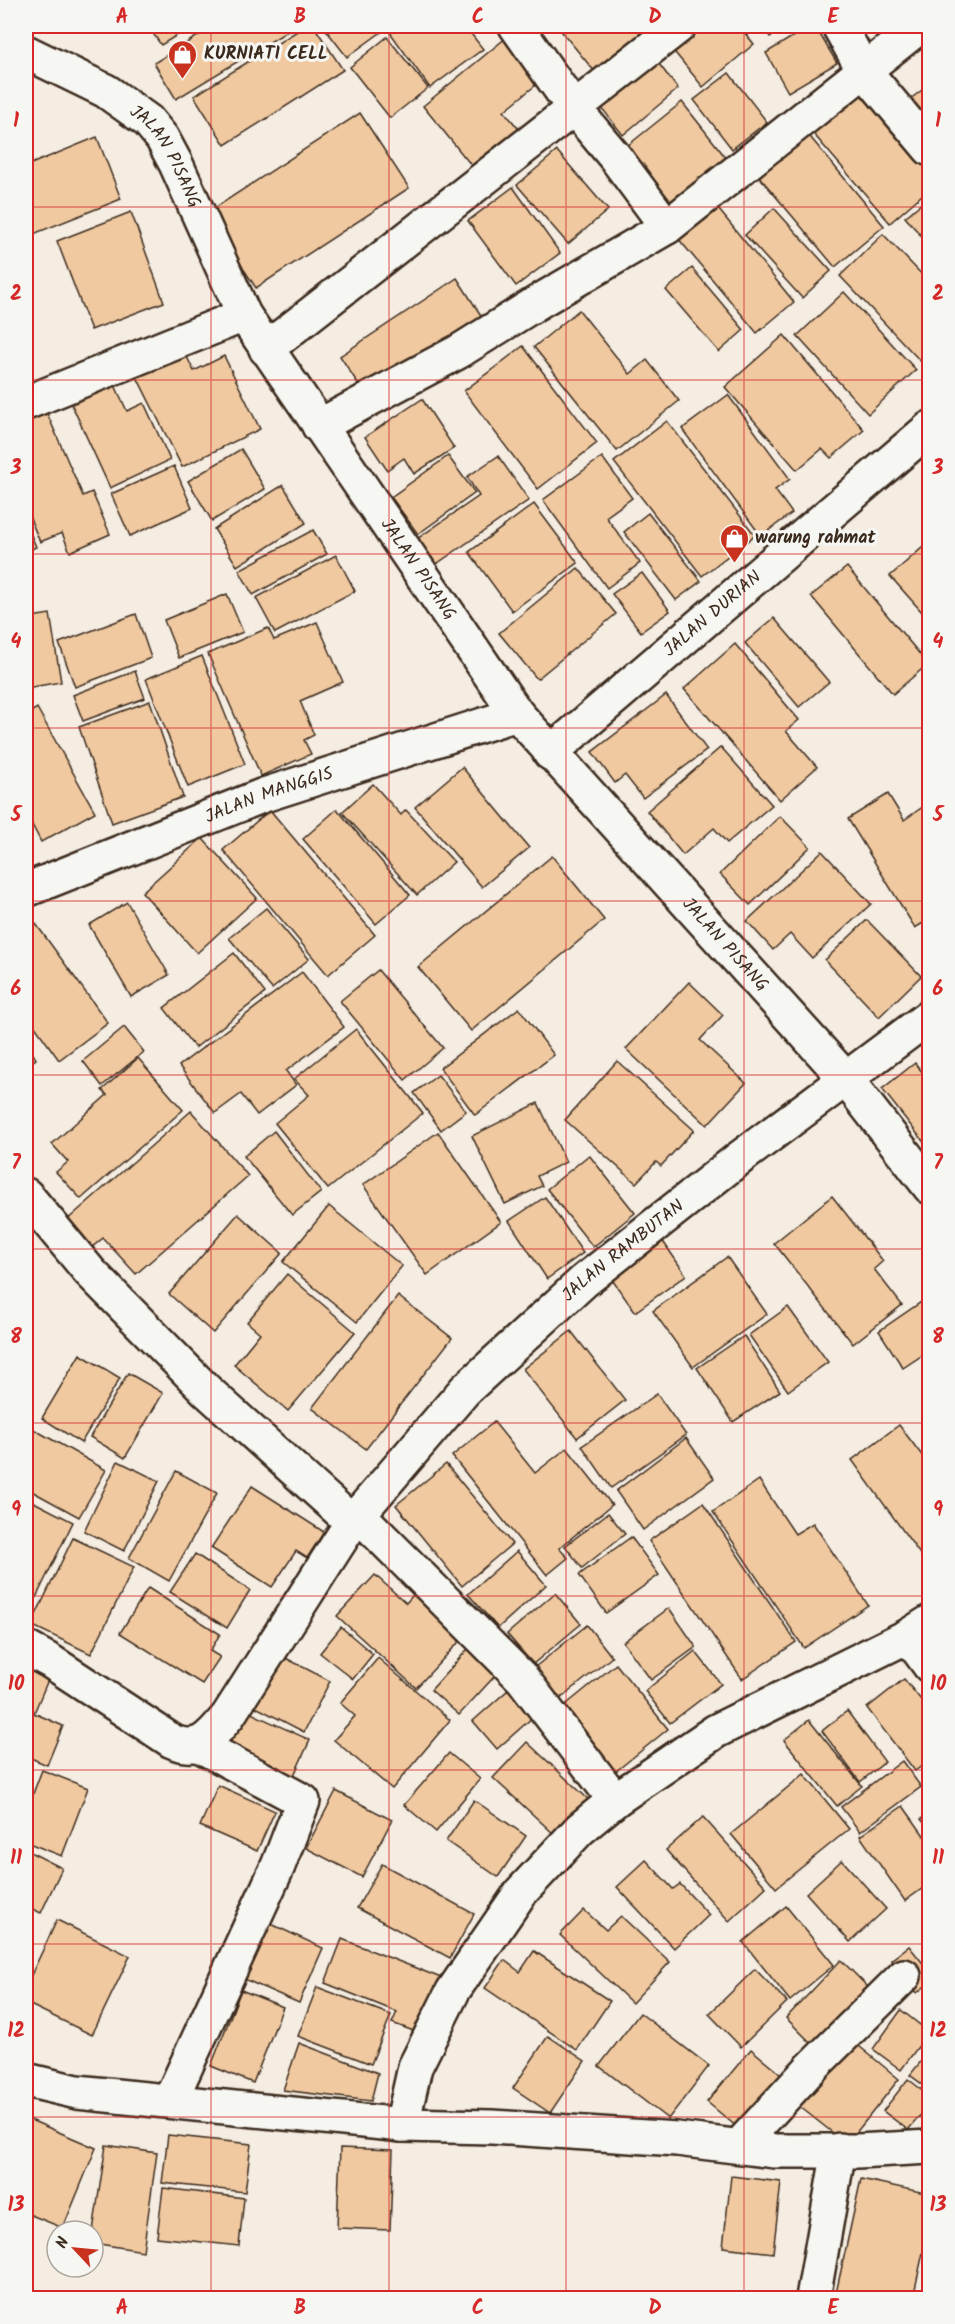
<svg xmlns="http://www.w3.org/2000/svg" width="955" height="2324" font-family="Kalam,sans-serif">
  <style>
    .building { fill: #f0c9a0; stroke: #3b2a1e; stroke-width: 1.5 }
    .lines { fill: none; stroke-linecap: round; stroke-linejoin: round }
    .minor-casing { stroke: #3b2a1e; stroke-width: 38 }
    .minor { stroke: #f6f6f2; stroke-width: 33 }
    .grid { fill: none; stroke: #d62828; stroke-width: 1.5; stroke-opacity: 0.55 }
    .labels { text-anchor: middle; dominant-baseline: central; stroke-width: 6; stroke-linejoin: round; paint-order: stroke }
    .poi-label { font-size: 18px; font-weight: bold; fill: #3b2a1e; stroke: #f6f6f2; text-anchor: start }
    .street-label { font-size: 18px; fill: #3b2a1e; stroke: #f6f6f2 }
    .neatline { fill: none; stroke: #d62828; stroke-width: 2 }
    .grid-label { font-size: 20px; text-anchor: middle; font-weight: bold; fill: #d62828 }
  </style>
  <rect width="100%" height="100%" fill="#f5ede2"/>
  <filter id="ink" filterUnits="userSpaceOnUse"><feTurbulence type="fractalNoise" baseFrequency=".0167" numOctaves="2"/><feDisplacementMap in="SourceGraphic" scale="12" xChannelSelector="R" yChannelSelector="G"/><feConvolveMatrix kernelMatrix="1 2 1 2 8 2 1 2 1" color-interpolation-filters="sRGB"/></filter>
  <g filter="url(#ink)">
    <!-- building -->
    <g class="building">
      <polygon points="148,26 192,26 161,45"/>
      <polygon points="214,26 296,26 176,99 154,63"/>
      <polygon points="305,26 314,26 343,70 225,145 194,96"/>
      <polygon points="323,26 465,26 483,49 430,88 387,28 347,57"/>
      <polygon points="569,26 650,26 595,72 562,32"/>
      <polygon points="688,26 739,26 754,44 703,87 667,43"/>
      <polygon points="763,26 787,26 770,37"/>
      <polygon points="810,26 815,26 837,63 788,92 766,53"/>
      <polygon points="847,26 874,26 851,36"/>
      <polygon points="387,37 428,88 390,118 350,67"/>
      <polygon points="507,37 542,80 504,111 522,133 476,171 423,106"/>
      <polygon points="653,56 678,89 623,135 594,98"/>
      <polygon points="729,73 767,122 732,149 694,100"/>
      <polygon points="930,84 930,125 909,100"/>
      <polygon points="860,88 930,168 930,188 890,223 811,131"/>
      <polygon points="682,102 727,159 672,203 627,146"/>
      <polygon points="360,113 409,188 256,288 207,213"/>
      <polygon points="806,132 884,226 835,267 757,174"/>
      <polygon points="97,137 121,199 26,237 26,166"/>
      <polygon points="557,151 608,210 568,244 517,185"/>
      <polygon points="513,187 560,253 516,286 468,221"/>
      <polygon points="930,196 930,246 905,217"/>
      <polygon points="715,205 794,302 757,333 677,237"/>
      <polygon points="774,208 831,271 802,298 745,235"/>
      <polygon points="131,212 164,302 91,330 57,241"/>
      <polygon points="883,234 930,283 930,361 925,366 840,276"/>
      <polygon points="692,268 744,330 719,352 666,290"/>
      <polygon points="457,278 493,334 375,410 340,356"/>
      <polygon points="844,292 916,370 868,414 797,336"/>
      <polygon points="579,310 630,374 647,360 679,401 617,451 534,347"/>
      <polygon points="784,335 864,430 831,458 822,449 797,470 725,387"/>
      <polygon points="523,346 597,443 538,489 464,391"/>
      <polygon points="184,351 194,371 224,356 260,429 182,467 136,375"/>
      <polygon points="114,383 127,411 144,403 170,460 110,488 71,403"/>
      <polygon points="728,395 790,479 775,490 792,513 761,536 682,429"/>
      <polygon points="422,399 454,448 414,474 404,458 387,470 365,437"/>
      <polygon points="46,411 83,496 92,492 110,534 70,552 62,533 40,542 26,509 26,420"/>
      <polygon points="667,421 755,535 702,576 614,462"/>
      <polygon points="241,449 265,489 212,521 188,481"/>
      <polygon points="448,456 475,493 418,534 391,497"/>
      <polygon points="498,456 529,500 435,565 417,539 479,496 467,477"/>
      <polygon points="602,457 632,498 606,517 640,563 607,588 543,500"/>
      <polygon points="174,466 192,508 130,536 111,494"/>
      <polygon points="283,485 306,523 237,566 214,529"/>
      <polygon points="534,504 578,563 512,611 469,552"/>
      <polygon points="648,513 701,581 676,600 624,532"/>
      <polygon points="26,523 36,547 26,552"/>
      <polygon points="313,530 327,554 253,595 239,570"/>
      <polygon points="930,541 930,621 890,576"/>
      <polygon points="336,555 355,591 275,633 256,598"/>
      <polygon points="847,567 928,664 893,694 811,596"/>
      <polygon points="578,568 616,614 537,679 499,633"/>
      <polygon points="642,573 670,611 641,632 612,594"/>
      <polygon points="227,594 243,632 179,658 164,620"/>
      <polygon points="50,614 61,682 26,688 26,618"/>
      <polygon points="136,614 151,658 75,687 59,643"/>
      <polygon points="774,618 829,682 799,707 745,643"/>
      <polygon points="317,622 343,682 300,701 314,735 304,740 311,754 261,776 208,654 268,628 274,640"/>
      <polygon points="735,644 799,720 786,731 817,767 780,800 684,689"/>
      <polygon points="202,656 245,764 188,787 146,679"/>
      <polygon points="135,671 145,698 83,721 73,695"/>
      <polygon points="666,695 707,750 643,798 625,775 615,783 592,752"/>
      <polygon points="150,701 183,797 112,823 79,727"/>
      <polygon points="37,708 95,812 41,842 30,821 26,824 26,715"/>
      <polygon points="721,747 772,805 727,843 714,828 683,855 647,811"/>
      <polygon points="462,767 529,848 482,887 415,807"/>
      <polygon points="373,784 401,815 406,810 454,862 417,895 342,812"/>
      <polygon points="888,794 904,820 927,804 930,808 930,919 915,928 848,819"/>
      <polygon points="337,809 410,895 376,924 303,839"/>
      <polygon points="270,810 375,935 328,975 223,850"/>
      <polygon points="780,816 810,847 750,905 720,874"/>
      <polygon points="202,838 257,898 197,953 142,892"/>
      <polygon points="822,851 871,904 812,958 790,934 773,950 747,921"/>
      <polygon points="552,856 604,920 471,1031 418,967"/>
      <polygon points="127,902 169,975 131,997 89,925"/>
      <polygon points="266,908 309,959 272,989 229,938"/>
      <polygon points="867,920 921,976 879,1017 825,960"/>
      <polygon points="36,924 108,1023 59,1060 26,1014 26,931"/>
      <polygon points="234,953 265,993 195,1048 164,1008"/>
      <polygon points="378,970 443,1048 405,1080 340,1001"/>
      <polygon points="302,972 344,1027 286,1071 296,1085 257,1115 241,1094 215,1113 179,1066"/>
      <polygon points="689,982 723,1015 700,1040 746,1083 707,1125 626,1049"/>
      <polygon points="519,1008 554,1055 475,1115 440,1068"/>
      <polygon points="124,1027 144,1052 102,1086 83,1061"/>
      <polygon points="356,1029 423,1113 328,1189 275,1123 309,1095 294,1079"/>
      <polygon points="26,1041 36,1059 26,1066"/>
      <polygon points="138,1058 183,1110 81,1199 56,1172 68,1162 52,1144 107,1095 102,1090"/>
      <polygon points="617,1061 694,1130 661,1166 656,1162 636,1183 565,1120"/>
      <polygon points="915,1063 930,1082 930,1150 882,1089"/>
      <polygon points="438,1075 466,1111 441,1130 414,1093"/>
      <polygon points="538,1103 566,1162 537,1176 542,1186 505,1204 472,1136"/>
      <polygon points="191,1111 248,1176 136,1274 103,1238 90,1249 66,1221"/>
      <polygon points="274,1131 321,1192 292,1215 244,1156"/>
      <polygon points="438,1132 501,1222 427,1275 363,1185"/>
      <polygon points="589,1155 635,1213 593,1247 547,1189"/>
      <polygon points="832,1196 883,1261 874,1269 902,1305 853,1344 774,1243"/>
      <polygon points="545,1197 583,1253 547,1279 509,1221"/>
      <polygon points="329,1206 402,1266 357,1322 283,1262"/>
      <polygon points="238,1214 282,1253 213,1333 169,1294"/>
      <polygon points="662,1240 686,1275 635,1312 610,1277"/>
      <polygon points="727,1257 767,1314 693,1367 653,1311"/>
      <polygon points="287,1274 355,1332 288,1411 234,1365 260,1333 247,1322"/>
      <polygon points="398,1296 452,1338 366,1449 312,1408"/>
      <polygon points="930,1296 930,1350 903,1368 879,1331"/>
      <polygon points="788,1307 828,1362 788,1391 749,1335"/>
      <polygon points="571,1331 625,1400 577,1438 523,1369"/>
      <polygon points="744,1336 780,1391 733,1422 697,1368"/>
      <polygon points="80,1354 120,1378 81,1443 42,1418"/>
      <polygon points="128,1373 163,1393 125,1458 90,1437"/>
      <polygon points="657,1394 686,1435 611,1488 582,1446"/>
      <polygon points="494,1422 535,1473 567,1448 612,1505 559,1548 568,1558 547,1575 452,1456"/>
      <polygon points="899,1425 930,1466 930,1552 922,1557 852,1460"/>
      <polygon points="28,1426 106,1470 79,1517 26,1488 26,1430"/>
      <polygon points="686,1438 714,1478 643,1530 616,1491"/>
      <polygon points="118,1461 159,1481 124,1551 84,1531"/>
      <polygon points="446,1464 512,1544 462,1586 396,1505"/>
      <polygon points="176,1471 217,1493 169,1581 129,1558"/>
      <polygon points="759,1480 795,1534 813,1523 868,1605 804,1648 713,1512"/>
      <polygon points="252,1486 324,1532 307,1558 296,1551 272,1587 211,1548"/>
      <polygon points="26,1498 73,1522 26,1618"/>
      <polygon points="703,1503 796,1642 742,1679 649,1541"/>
      <polygon points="608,1513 625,1534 582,1568 565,1546"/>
      <polygon points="631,1537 659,1575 606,1613 579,1575"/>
      <polygon points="73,1538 134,1567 91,1654 31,1625"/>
      <polygon points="517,1551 546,1585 498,1628 468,1594"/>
      <polygon points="195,1554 250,1590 227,1628 170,1592"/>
      <polygon points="375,1575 406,1603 421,1586 470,1630 416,1688 337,1616"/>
      <polygon points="148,1588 220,1634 210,1651 220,1657 202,1684 120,1633"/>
      <polygon points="555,1593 581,1624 533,1664 507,1634"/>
      <polygon points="669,1608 696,1647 651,1680 623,1642"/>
      <polygon points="587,1625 612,1657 560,1699 535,1667"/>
      <polygon points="341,1627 373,1654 353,1679 320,1653"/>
      <polygon points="476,1640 504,1666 459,1715 431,1690"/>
      <polygon points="695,1651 721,1684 670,1723 645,1691"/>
      <polygon points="274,1652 330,1681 304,1732 248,1703"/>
      <polygon points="378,1658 450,1720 392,1789 334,1740 355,1716 340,1703"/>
      <polygon points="616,1664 668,1729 615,1772 563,1707"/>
      <polygon points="26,1665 50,1675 34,1713 63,1726 47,1765 26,1756"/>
      <polygon points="904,1679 930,1711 930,1760 915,1771 867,1708"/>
      <polygon points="517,1682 542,1709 497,1749 473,1721"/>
      <polygon points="240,1708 310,1740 289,1786 219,1754"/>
      <polygon points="847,1711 885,1762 860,1782 822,1731"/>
      <polygon points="809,1720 862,1786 837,1806 784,1740"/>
      <polygon points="527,1742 588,1799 555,1835 493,1778"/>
      <polygon points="449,1753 480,1779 436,1832 404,1805"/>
      <polygon points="902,1761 921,1787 860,1832 841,1807"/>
      <polygon points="42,1770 88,1788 62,1856 26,1842 26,1812"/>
      <polygon points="804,1774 849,1829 776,1888 731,1834"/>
      <polygon points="218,1785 275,1811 257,1851 200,1826"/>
      <polygon points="336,1791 392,1820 362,1877 306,1848"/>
      <polygon points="474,1800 526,1836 498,1877 446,1841"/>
      <polygon points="903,1806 930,1844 930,1883 905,1901 860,1836"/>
      <polygon points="930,1812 930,1830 921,1819"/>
      <polygon points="703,1817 766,1887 729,1921 666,1850"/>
      <polygon points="26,1850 62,1868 41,1913 26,1906"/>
      <polygon points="646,1860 673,1889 680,1884 709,1915 674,1948 617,1887"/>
      <polygon points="842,1860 886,1909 850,1942 806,1893"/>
      <polygon points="382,1864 474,1914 450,1958 357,1908"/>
      <polygon points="786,1906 834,1965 790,2001 743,1942"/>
      <polygon points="584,1910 606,1930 621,1916 670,1962 632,2003 560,1935"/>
      <polygon points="57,1920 130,1956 92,2035 26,2003 26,1986"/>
      <polygon points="269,1923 323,1948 299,2003 244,1979"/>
      <polygon points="342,1939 441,1978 419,2033 392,2023 397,2012 325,1983"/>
      <polygon points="909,1946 930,1972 930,1982 917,1993 891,1960"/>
      <polygon points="534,1951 610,2001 577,2050 485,1988 504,1960 520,1972"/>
      <polygon points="841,1960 877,1996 822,2054 786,2018"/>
      <polygon points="755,1969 787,2002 741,2047 709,2014"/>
      <polygon points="317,1987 391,2015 371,2064 298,2036"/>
      <polygon points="241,1990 283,2007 253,2083 211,2066"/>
      <polygon points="901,2010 929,2032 901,2070 873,2049"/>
      <polygon points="640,2013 709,2066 668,2119 599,2066"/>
      <polygon points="548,2036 585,2061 550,2113 513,2088"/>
      <polygon points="848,2037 899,2079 847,2144 795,2103"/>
      <polygon points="299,2043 378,2073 371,2101 283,2090"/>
      <polygon points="751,2049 781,2074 737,2127 707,2102"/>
      <polygon points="930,2050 930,2090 910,2075"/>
      <polygon points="908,2079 930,2096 930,2104 908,2130 883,2111"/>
      <polygon points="26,2118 96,2148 63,2228 26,2213"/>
      <polygon points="168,2135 251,2144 245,2192 162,2183"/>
      <polygon points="106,2145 157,2153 143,2251 93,2243 93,2231"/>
      <polygon points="340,2148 393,2150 390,2230 337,2228"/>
      <polygon points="731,2176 781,2182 773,2253 723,2247"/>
      <polygon points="861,2179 930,2194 930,2221 913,2298 835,2298"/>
      <polygon points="163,2188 244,2198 239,2246 157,2237"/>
    </g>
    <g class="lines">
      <defs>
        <g id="minor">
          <polyline points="516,26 573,107 615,157 667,227"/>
          <polyline points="839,26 863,69 930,149"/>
          <path id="s1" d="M26 52 106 91 148 121 162 138 176 164 244 315 517 714 846 1079 930 1187"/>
          <polyline points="266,349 679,26"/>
          <polyline points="26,403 244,315"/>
          <polyline points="319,426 458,352 543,299 667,227 920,26"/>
          <path id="s2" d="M550 753 930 428"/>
          <path id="s3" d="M26 890 264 795 517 714"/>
          <polyline points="26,1195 90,1272 206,1390 352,1522"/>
          <polyline points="359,1515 522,1678 615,1800"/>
          <polyline points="908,1636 930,1666"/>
          <path id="s4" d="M26 1648 50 1661 172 1741C199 1754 212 1735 228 1716L352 1522 465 1390 584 1281 741 1157 930 1016"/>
          <polyline points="26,2080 77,2092 402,2125 492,2127 677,2139 775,2151 857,2151 930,2147"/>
          <polyline points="170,2101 278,1866 303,1801 199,1745"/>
          <polyline points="402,2125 415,2067 453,1991 521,1892 580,1829 615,1800 716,1731 908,1636 930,1622"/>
          <polyline points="739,2146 811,2068 904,1976"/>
          <polyline points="813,2298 839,2150"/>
        </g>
      </defs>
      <!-- minor casing -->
      <use href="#minor" class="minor-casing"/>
      <!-- minor -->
      <use href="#minor" class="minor"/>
    </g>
  </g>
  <!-- grid -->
  <path class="grid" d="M211 26V2298M389 26V2298M566 26V2298M744 26V2298M26 207H930M26 380H930M26 554H930M26 728H930M26 901H930M26 1075H930M26 1249H930M26 1423H930M26 1596H930M26 1770H930M26 1944H930M26 2117H930"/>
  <!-- icons -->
  <defs>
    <symbol id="shop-pin" viewBox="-11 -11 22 30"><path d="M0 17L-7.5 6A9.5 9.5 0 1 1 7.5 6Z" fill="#c8321e" stroke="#f6f6f2"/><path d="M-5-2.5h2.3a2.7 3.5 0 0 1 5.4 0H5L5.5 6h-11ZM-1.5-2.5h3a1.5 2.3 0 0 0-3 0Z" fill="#fff"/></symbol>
  </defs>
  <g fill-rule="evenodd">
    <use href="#shop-pin" x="166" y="38" width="33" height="45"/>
    <use href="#shop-pin" x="718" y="522" width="33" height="45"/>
  </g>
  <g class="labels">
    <!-- poi labels -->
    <g class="poi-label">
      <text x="204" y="54">KURNIATI CELL</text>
      <text x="755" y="538">warung rahmat</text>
    </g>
    <!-- street labels -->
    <g class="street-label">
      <text stroke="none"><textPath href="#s1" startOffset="180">JALAN PISANG</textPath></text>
      <text stroke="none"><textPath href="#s1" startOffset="666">JALAN PISANG</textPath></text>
      <text stroke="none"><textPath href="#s2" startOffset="214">JALAN DURIAN</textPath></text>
      <text stroke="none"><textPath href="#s3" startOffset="261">JALAN MANGGIS</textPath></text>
      <text stroke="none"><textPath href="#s1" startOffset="1152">JALAN PISANG</textPath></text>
      <text stroke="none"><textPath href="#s4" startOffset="856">JALAN RAMBUTAN</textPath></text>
    </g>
  </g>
  <!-- margin -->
  <rect width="955" height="2324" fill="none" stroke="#f6f6f2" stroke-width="66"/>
  <!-- north arrow -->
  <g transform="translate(75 2249) rotate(296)"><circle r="28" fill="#f6f6f2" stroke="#aba49d" stroke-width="1.5"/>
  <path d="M0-4.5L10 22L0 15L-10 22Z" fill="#c8321e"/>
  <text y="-9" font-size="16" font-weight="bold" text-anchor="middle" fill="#3b2a1e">N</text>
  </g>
  <rect x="33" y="33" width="889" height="2258" class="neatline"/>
  <g class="grid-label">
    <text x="122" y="23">A</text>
    <text x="300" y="23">B</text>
    <text x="478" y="23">C</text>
    <text x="655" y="23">D</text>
    <text x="833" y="23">E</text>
    <text x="16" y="127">1</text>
    <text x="938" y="127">1</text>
    <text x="16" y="300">2</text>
    <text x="938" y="300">2</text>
    <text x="16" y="474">3</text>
    <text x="938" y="474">3</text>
    <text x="16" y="648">4</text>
    <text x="938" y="648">4</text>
    <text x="16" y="821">5</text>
    <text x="938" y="821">5</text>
    <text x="16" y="995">6</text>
    <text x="938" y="995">6</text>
    <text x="16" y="1169">7</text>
    <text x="938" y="1169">7</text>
    <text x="16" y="1343">8</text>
    <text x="938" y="1343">8</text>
    <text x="16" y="1516">9</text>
    <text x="938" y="1516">9</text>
    <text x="16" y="1690">10</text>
    <text x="938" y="1690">10</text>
    <text x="16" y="1864">11</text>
    <text x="938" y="1864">11</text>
    <text x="16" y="2037">12</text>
    <text x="938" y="2037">12</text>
    <text x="16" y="2211">13</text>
    <text x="938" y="2211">13</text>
    <text x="122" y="2314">A</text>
    <text x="300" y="2314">B</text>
    <text x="478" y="2314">C</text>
    <text x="655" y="2314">D</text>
    <text x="833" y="2314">E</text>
  </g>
</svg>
